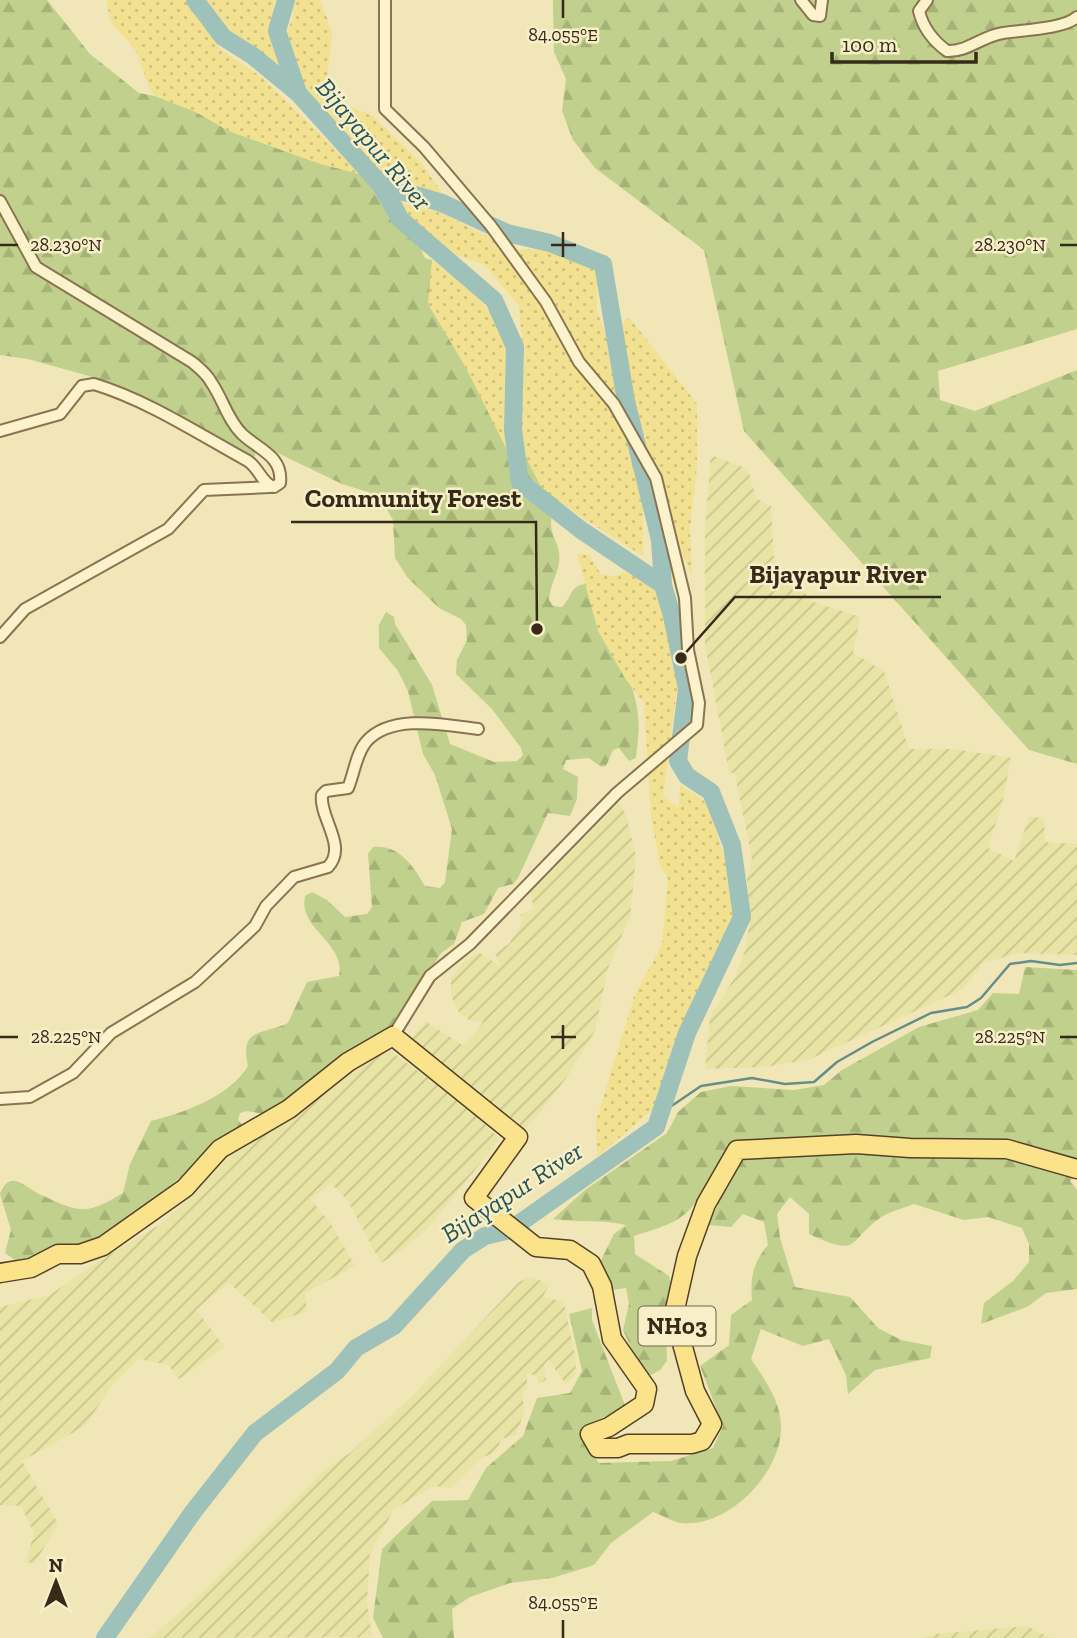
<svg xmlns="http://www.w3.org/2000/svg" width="1077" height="1638" font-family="'Zilla Slab',serif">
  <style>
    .farmland { fill: url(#farmland-furrows) }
    .forest { fill: url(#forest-firs) }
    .sand { fill: url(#sand-dots) }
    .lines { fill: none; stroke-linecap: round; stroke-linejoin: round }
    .stream { stroke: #658e88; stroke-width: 2.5 }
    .river { stroke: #9ec1ba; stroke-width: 18 }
    .minor-casing { stroke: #897452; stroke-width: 14 }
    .primary-casing { stroke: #554127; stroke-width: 21 }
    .minor { stroke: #fcf2cb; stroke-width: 10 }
    .primary { stroke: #fae38a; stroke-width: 18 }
    .ticks { fill: none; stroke: #362a19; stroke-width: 2.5 }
    .labels { text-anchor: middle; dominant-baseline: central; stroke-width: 5; stroke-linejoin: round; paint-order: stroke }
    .shield { fill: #f8efc8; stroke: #70654e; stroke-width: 2 }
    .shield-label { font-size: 23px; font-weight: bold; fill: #362a19 }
    .water-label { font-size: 26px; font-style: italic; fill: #265557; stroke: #f8efc8 }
    .ticks-label { font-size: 18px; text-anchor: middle; fill: #362a19; stroke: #f8efc8; stroke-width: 5; stroke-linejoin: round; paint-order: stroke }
    .leader { fill: none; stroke: #362a19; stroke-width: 2.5 }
    .callout-dot { fill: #362a19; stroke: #f8efc8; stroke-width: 2.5 }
    .callout-label { font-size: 26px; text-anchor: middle; font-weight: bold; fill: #362a19; stroke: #f8efc8; stroke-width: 5; stroke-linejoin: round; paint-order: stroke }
  </style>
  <defs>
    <pattern id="farmland-furrows" width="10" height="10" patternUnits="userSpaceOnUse" patternTransform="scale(1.75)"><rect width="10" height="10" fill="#e8e4a5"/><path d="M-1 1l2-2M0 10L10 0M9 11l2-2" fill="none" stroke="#c8c48d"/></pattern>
    <pattern id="forest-firs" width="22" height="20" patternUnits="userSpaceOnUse" patternTransform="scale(1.75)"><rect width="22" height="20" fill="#c1d08c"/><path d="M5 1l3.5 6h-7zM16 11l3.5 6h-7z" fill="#a6b378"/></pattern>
    <pattern id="sand-dots" width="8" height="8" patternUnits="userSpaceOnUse" patternTransform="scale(1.75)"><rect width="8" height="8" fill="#f1e191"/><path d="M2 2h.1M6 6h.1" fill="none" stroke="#cfc17c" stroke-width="1.8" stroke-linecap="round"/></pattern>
  </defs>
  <rect width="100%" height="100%" fill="#f1e6b8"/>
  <!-- farmland -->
  <g class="farmland">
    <polygon points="711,455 748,469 756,498 771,506 774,560 813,602 860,617 853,653 884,671 909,749 954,749 1011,758 1002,805 988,848 1014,861 1029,817 1044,818 1045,842 1077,844 1077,955 1018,953 983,963 963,989 808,1060 763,1067 705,1069 710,1017 737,974 745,950 750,922 747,879 752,859 735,774 729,771 705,645 705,527"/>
    <polygon points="619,803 626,815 636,857 630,917 608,968 595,1031 567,1077 533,1121 520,1132 409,1041 425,1021 462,1045 473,1036 483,1022 471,1021 460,1014 451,996 451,978 465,960 480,953 501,967 495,953 509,944 523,921 520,915 534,908 530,893"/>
    <polygon points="388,1049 464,1105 500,1139 428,1228 404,1249 381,1263 348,1201 331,1183 311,1199 333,1227 355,1266 305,1293 307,1311 273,1323 229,1283 196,1310 225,1347 179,1379 168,1365 139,1359 115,1381 85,1426 22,1461 58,1524 35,1563 26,1562 34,1533 21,1506 0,1505 0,1307 50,1295 97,1262 161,1224 194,1192 224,1151"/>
    <polygon points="528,1277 542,1281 549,1286 543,1296 564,1303 575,1355 576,1374 566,1384 548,1360 544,1365 546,1380 538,1384 537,1377 527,1372 527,1386 522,1396 525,1410 516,1435 501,1439 496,1452 481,1458 451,1488 434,1486 394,1509 370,1554 367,1602 372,1637 150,1638 205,1590 324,1470 350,1453 411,1397 518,1283"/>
    <polygon points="1027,1626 1050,1638 924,1638 936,1634"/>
  </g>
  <!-- forest -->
  <g class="forest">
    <path d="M0 0H47L90 54 139 93 155 96 196 112 229 131 321 164 380 179 398 193 410 219 428 237 422 252 425 258 432 260V278L559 500C539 534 563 537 559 563 557 575 550 586 549 600L553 606 562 607C573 596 570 583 589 584 603 619 631 671 637 708 640 725 638 741 636 758L629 761 619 748 613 750 606 766 601 767 589 758 566 760 563 769 578 777 577 799 570 816 548 813 518 878 513 884 498 888 484 914 462 922 454 944 441 953 393 1028 270 1115 247 1111 240 1113 238 1120 244 1126 204 1162 190 1169 108 1237 19 1263 5 1253 11 1230 0 1194C10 1168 25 1187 39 1194 51 1199 69 1209 81 1209 96 1210 111 1200 123 1193L130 1164 151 1121C183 1113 229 1097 248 1066 239 1027 263 1035 288 1023L307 982 339 976C346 942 298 930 305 896L312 892 327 900 345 917 367 914 372 907 368 854 373 847C400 845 412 865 425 886L440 888 445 882 452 829 435 775 423 754 408 691 398 671 379 648V625L386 612 394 617 395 624 432 685 450 744 494 762 517 761 523 755 521 748 492 709 456 674 457 660 467 640 466 625 461 619 439 608 407 577 395 558 393 520 385 506 368 492 342 484 257 443 255 456 239 452 189 424 176 412 89 376 28 359 0 355Z"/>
    <polygon points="553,0 1077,0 1077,329 938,371 940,400 975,411 1077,370 1077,764 1029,750 744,431 704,250 595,168 573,140 562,111 566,79 554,52"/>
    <path d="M1025 967 1077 970V1175L1070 1181 1077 1190V1289L1046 1293 1027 1307 981 1324 984 1303 1013 1281 1029 1262V1244L1022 1228 988 1217 964 1220 914 1204C904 1208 892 1211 883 1216 846 1240 863 1259 809 1234V1214L790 1197 777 1214 780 1238 795 1287 850 1297 878 1328 901 1340 932 1346 930 1358 875 1370 848 1394 846 1375 829 1339 803 1346 761 1329 751 1359C765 1380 781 1401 781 1427 782 1472 729 1527 683 1523 674 1523 662 1515 653 1512L611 1543 594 1565 552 1578 510 1583 470 1597 452 1609 454 1638H383L373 1618 382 1549 432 1501 468 1500 486 1468 523 1436 537 1398 570 1393 582 1371 569 1314 592 1308V1320L626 1408 590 1423 580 1438 599 1463 671 1461 713 1448 723 1426 700 1366 729 1345 731 1315 752 1300C750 1278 753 1262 768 1245L764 1222 743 1214 731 1227 708 1225 718 1205 705 1187C687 1222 670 1224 634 1236L635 1254 669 1276 673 1292 666 1330 667 1361 660 1370 645 1378 623 1330 629 1304 626 1288 612 1290 598 1266 614 1234 626 1225C602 1219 579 1223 553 1219L585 1190 667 1133 678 1112 701 1092 731 1086 794 1090 824 1085 842 1070 919 1027 978 1010 993 993 1019 994Z"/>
  </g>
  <!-- sand -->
  <g class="sand">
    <polygon points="106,0 187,0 221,50 263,78 345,159 380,179 321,164 229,131 196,112 155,96 150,90 137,52 111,22"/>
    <polygon points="203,0 274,0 273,25 284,74 216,25"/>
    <polygon points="292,0 320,0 332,32 327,81 333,94 344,104 373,116 421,163 445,197 381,172 302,91 286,35 293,17"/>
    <polygon points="404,204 440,212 515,250 544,249 597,269 597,311 611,349 623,425 643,504 643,556 581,517 541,487 516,438 524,363 519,306 485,265 450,253 410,219"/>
    <path d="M432 260C457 279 491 303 502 334 514 369 507 412 506 448L466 368 428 304Z"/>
    <polygon points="629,317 697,404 697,467 690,529 692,577 645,460 630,404 630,380 620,327"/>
    <polygon points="577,554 588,554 601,574 614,576 634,570 665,599 685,630 663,797 679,808 680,785 707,803 730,874 733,919 684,1025 653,1109 597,1157 596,1121 634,997 662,945 668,879 660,865 651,816 644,703 626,680 598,631"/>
  </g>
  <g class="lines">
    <!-- stream -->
    <polyline class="stream" points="656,1127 670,1107 701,1086 752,1078 785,1084 814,1082 837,1062 872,1042 931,1013 967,1007 981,998 1010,964 1031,961 1060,965 1077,963"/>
    <!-- river -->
    <g class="river">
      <polyline points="286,0 277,31 298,93"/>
      <polyline points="381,185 442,203 507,233 550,243 603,264 626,401 660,540 663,585"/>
      <polyline points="105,1638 193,1512 255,1433 337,1371 356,1348 394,1326 463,1250 485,1236 510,1230 656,1127 687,1033 742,917 732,845 711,792 687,776 678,761 687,689 672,616 663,585 581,530 520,482 513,430 515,347 494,300 400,219 381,185 298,93 253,56 223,37 195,0"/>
    </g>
    <defs>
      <g id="minor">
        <polyline points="385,0 385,109 424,147 491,226 546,302 579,362 614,404 656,478 685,598 688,650 699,703 697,725 617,793 470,944 430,976 393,1036"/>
        <polyline points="801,0 813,15 820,16 822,0"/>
        <path d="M927 0 919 11C923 28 932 40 947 51 968 52 982 36 1003 33 1022 30 1064 29 1077 17"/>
        <path d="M0 201 36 267 192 362C199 368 207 374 211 382 223 399 227 419 242 434 259 450 283 456 280 483L274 487C262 484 259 468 248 461 197 433 149 401 94 384L82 386 60 414 0 431"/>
        <polyline points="0,637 25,609 168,529 204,490 270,487"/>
        <path d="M0 1099 30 1097 73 1073 111 1033 195 982 255 926 266 906 294 877 328 867C348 846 319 818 322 795L326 791 348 788C354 774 356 754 366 742 391 713 446 725 478 729"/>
      </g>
      <polyline id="primary" points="0,1273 31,1268 58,1254 80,1254 103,1246 185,1188 220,1149 289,1109 348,1062 393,1036 518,1137 474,1198 536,1247 570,1250 591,1264 602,1286 612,1339 647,1389 644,1404 609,1427 590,1434 598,1448 618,1448 628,1444 692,1444 702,1441 712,1424 695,1391 674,1314 687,1256 706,1204 737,1150 856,1144 910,1148 1007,1149 1077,1169"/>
    </defs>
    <!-- minor casing -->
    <use href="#minor" class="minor-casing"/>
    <!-- primary casing -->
    <use href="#primary" class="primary-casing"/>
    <!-- minor -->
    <use href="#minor" class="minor"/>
    <!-- primary -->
    <use href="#primary" class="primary"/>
  </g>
  <!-- ticks -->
  <path class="ticks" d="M563 0V18M563 232V257M0 245H18M551 245H576M1060 245H1077M563 1025V1049M0 1037H18M551 1037H576M1060 1037H1077M563 1620V1638"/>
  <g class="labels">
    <!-- shield labels -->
    <rect class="shield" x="638.5" y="1306.5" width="77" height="39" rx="5"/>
    <g class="shield-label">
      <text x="677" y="1326">NH03</text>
    </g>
    <!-- water labels -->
    <g class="water-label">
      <text transform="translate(374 144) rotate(50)">Bijayapur River</text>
      <text transform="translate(512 1192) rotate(-33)">Bijayapur River</text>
    </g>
  </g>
  <g class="ticks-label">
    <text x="563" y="41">84.055°E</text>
    <text x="66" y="251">28.230°N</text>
    <text x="1010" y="251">28.230°N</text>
    <text x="66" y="1043">28.225°N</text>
    <text x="1010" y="1043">28.225°N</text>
    <text x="563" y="1609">84.055°E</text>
  </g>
  <!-- callouts -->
  <path class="leader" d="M537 629L536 522H291M681 658L735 597H941"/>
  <g class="callout-dot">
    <circle cx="537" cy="629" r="7"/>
    <circle cx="681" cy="658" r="7"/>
  </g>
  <g class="callout-label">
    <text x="413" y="507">Community Forest</text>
    <text x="838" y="583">Bijayapur River</text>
  </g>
  <!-- north arrow -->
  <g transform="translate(56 1582)" stroke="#f8efc8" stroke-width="5" paint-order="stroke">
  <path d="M0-5L12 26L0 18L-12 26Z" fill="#362a19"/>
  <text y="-10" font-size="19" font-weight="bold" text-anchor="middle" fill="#362a19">N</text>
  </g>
  <!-- scale -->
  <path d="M832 52v10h144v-10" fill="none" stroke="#362a19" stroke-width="3.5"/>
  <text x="842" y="52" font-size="21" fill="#362a19" stroke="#f8efc8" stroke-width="5" paint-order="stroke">100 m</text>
</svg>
